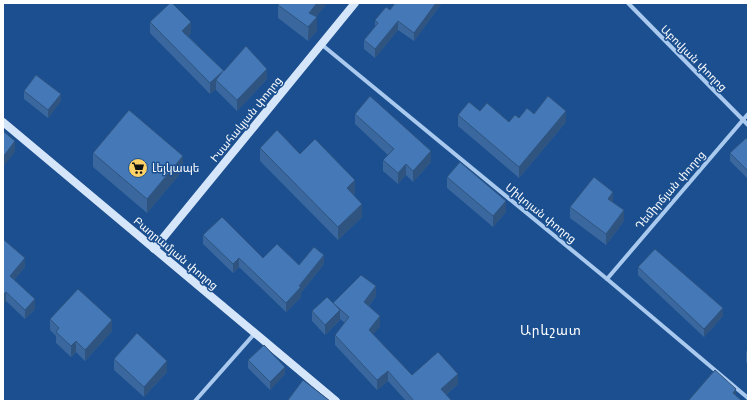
<svg xmlns="http://www.w3.org/2000/svg" width="751" height="404" font-family="Poppins,'Noto Sans Armenian',sans-serif">
  <style>
    .lines { fill: none; stroke-linecap: round; stroke-linejoin: round }
    .street { stroke: #a9c9ee; stroke-width: 4 }
    .secondary { stroke: #d6e6fa; stroke-width: 8 }
    .wall { fill: #3a679d }
    .shaded-wall { fill: #305480 }
    .building { fill: #4478b7; stroke: #305480 }
    .labels { text-anchor: middle; dominant-baseline: central; stroke-width: 3; stroke-linejoin: round; paint-order: stroke }
    .street-label { font-size: 11px; fill: #fff; stroke: #1b4f8f }
    .poi-label { font-size: 11px; fill: #fff; stroke: #1b4f8f; text-anchor: start }
    .quarter-label { font-size: 13px; letter-spacing: 1px; fill: #fff; stroke: #1b4f8f }
  </style>
  <rect width="100%" height="100%" fill="#1b4f8f"/>
  <g class="lines">
    <!-- street -->
    <g class="street">
      <polyline points="628,3 748,125"/>
      <polyline points="321,44 607,279 748,398"/>
      <polyline points="607,279 748,114"/>
      <polyline points="195,401 255,333"/>
    </g>
    <!-- secondary -->
    <g class="secondary">
      <polyline points="3,122 336,401"/>
      <polyline points="154,249 355,3"/>
    </g>
  </g>
  <!-- wall -->
  <g class="wall">
    <polygon points="278,3 327,3 316,17 317,31 308,41 278,18"/>
    <polygon points="441,3 441,4 414,41 398,30 375,58 364,49 364,40 375,27 375,20 390,10"/>
    <polygon points="150,22 191,33 188,36 224,71 267,79 237,111 216,90 216,89 210,94 150,33"/>
    <polygon points="24,91 61,101 48,118 24,99"/>
    <polygon points="480,111 509,122 519,118 534,114 566,122 519,178 458,126 458,115"/>
    <polygon points="355,114 431,162 413,182 406,175 398,184 383,171 383,160 388,155 355,124"/>
    <polygon points="748,140 748,179 730,161 730,153"/>
    <polygon points="260,148 355,193 353,195 362,217 338,240 260,161"/>
    <polygon points="93,153 183,170 147,213 93,167"/>
    <polygon points="447,177 506,212 493,227 447,188"/>
    <polygon points="613,203 624,221 606,245 570,218 570,207"/>
    <polygon points="203,235 263,258 299,265 324,264 301,293 301,297 286,312 239,267 233,273 203,244"/>
    <polygon points="3,239 25,267 14,280 35,309 25,319 6,301 3,305"/>
    <polygon points="638,267 723,316 704,337 638,275"/>
    <polygon points="376,296 369,306 380,326 373,334 412,375 458,384 446,395 452,401 406,401 388,381 377,390 335,345 335,335 345,323 340,319 340,320 325,335 312,321 312,311 333,303"/>
    <polygon points="50,319 112,331 85,361 76,352 71,357 56,343 56,336 50,330"/>
    <polygon points="748,349 748,364 746,362 746,352"/>
    <polygon points="114,359 167,372 144,397 114,370"/>
    <polygon points="248,360 285,374 270,390 248,368"/>
  </g>
  <!-- shaded-wall -->
  <g class="shaded-wall">
    <polygon points="317,3 327,3 310,25 317,17 317,31 308,41 309,13"/>
    <polygon points="436,3 441,3 441,4 414,41 414,33"/>
    <polygon points="398,21 398,30 375,58 375,49"/>
    <polygon points="191,22 191,33 182,42 182,31"/>
    <polygon points="267,69 267,79 237,111 237,100"/>
    <polygon points="223,71 216,80 216,89 210,94 210,83"/>
    <polygon points="61,94 61,101 48,118 48,110"/>
    <polygon points="566,111 566,122 519,178 519,167"/>
    <polygon points="15,141 15,152 3,167 3,157"/>
    <polygon points="431,151 431,162 413,182 413,171"/>
    <polygon points="183,156 183,170 147,213 147,199"/>
    <polygon points="406,164 406,175 398,184 398,173"/>
    <polygon points="355,180 355,193 347,202 347,188"/>
    <polygon points="613,192 613,203 608,199"/>
    <polygon points="506,201 506,212 493,227 493,216"/>
    <polygon points="362,204 362,217 338,240 338,227"/>
    <polygon points="624,210 624,221 606,245 606,234"/>
    <polygon points="324,255 324,264 301,293 301,297 286,312 286,303"/>
    <polygon points="25,258 25,267 10,285 10,276"/>
    <polygon points="239,258 239,267 233,273 233,264"/>
    <polygon points="376,286 376,296 364,312 364,302"/>
    <polygon points="6,292 6,301 3,305 3,295"/>
    <polygon points="35,299 35,309 25,319 25,310"/>
    <polygon points="723,308 723,316 704,337 704,329"/>
    <polygon points="340,310 340,320 325,335 325,325"/>
    <polygon points="380,316 380,326 369,340 369,330"/>
    <polygon points="112,320 112,331 85,361 85,350"/>
    <polygon points="76,341 76,352 71,357 71,346"/>
    <polygon points="167,361 167,372 144,397 144,387"/>
    <polygon points="285,367 285,374 270,390 270,382"/>
    <polygon points="388,371 388,381 377,390 377,380"/>
    <polygon points="458,374 458,384 441,399 441,389"/>
    <polygon points="736,389 736,399 733,393"/>
  </g>
  <!-- building -->
  <g class="building">
    <polygon points="170,3 172,3 191,22 182,31 224,71 246,46 267,69 237,100 216,80 223,71 210,83 150,22"/>
    <polygon points="279,3 317,3 309,13 317,17 308,27 278,5"/>
    <polygon points="395,3 436,3 414,33 398,21 375,49 364,40 378,23 375,20 386,7 390,10"/>
    <polygon points="36,75 61,94 48,110 24,91"/>
    <polygon points="370,96 431,151 413,171 406,164 398,173 383,160 394,149 355,114"/>
    <polygon points="548,96 566,111 519,167 458,115 469,102 480,111 487,103 509,122 515,115 519,118 527,108 534,114"/>
    <polygon points="129,110 183,156 147,199 93,153"/>
    <polygon points="277,130 300,154 315,139 355,180 347,188 362,204 338,227 260,148"/>
    <polygon points="3,131 15,141 3,157"/>
    <polygon points="746,138 748,140 748,171 730,153"/>
    <polygon points="460,162 506,201 493,216 447,177"/>
    <polygon points="594,177 613,192 608,199 624,210 606,234 570,207"/>
    <polygon points="222,217 263,258 277,244 299,265 314,247 324,255 299,286 301,287 286,303 239,258 233,264 203,235"/>
    <polygon points="3,239 25,258 10,276 35,299 25,310 6,292 3,295"/>
    <polygon points="655,249 723,308 704,329 638,267"/>
    <polygon points="361,275 376,286 364,302 380,316 369,330 412,375 438,352 458,374 441,389 452,401 414,401 388,371 377,380 335,335 349,317 333,303 340,310 325,325 312,311 327,297 333,303"/>
    <polygon points="78,289 112,320 85,350 76,341 71,346 56,332 59,328 50,319"/>
    <polygon points="137,333 167,361 144,387 114,359"/>
    <polygon points="264,345 285,367 270,382 248,360"/>
    <polygon points="715,370 736,389 733,393 742,401 688,401"/>
    <polygon points="303,380 330,401 290,401 288,400"/>
  </g>
  <!-- icons -->
  <defs>
    <symbol id="supermarket-disc" viewBox="-11 -11 22 22"><circle r="9.5" fill="#ffd166" stroke="#1b4f8f"/><path d="M-6-5.5h2.5l.6 2H6L4.5 2H-2.5L-4.4-4H-6ZM-1.5 3.2a1.3 1.3 0 1 0 .1 0ZM3 3.2a1.3 1.3 0 1 0 .1 0Z" fill="#111"/></symbol>
  </defs>
  <g fill-rule="evenodd">
    <use href="#supermarket-disc" x="127" y="157" width="22" height="22"/>
  </g>
  <g class="labels">
    <!-- street labels -->
    <g class="street-label">
      <text transform="translate(694 58) rotate(45)">Աբովյան փողոց</text>
      <text transform="translate(246 119) rotate(-51)">Իսահակյան փողոց</text>
      <text transform="translate(670 190) rotate(-49)">Դեմիրճյան փողոց</text>
      <text transform="translate(541 213) rotate(39)">Միկոյան փողոց</text>
      <text transform="translate(176 253) rotate(40)">Բաղրամյան փողոց</text>
    </g>
    <!-- poi labels -->
    <g class="poi-label">
      <text x="152" y="168">Լեյկապե</text>
    </g>
    <!-- quarter labels -->
    <g class="quarter-label">
      <text x="551" y="330">Արևշատ</text>
    </g>
  </g>
  <!-- border -->
  <rect width="751" height="404" fill="none" stroke="#ffffff" stroke-width="8"/>
</svg>
